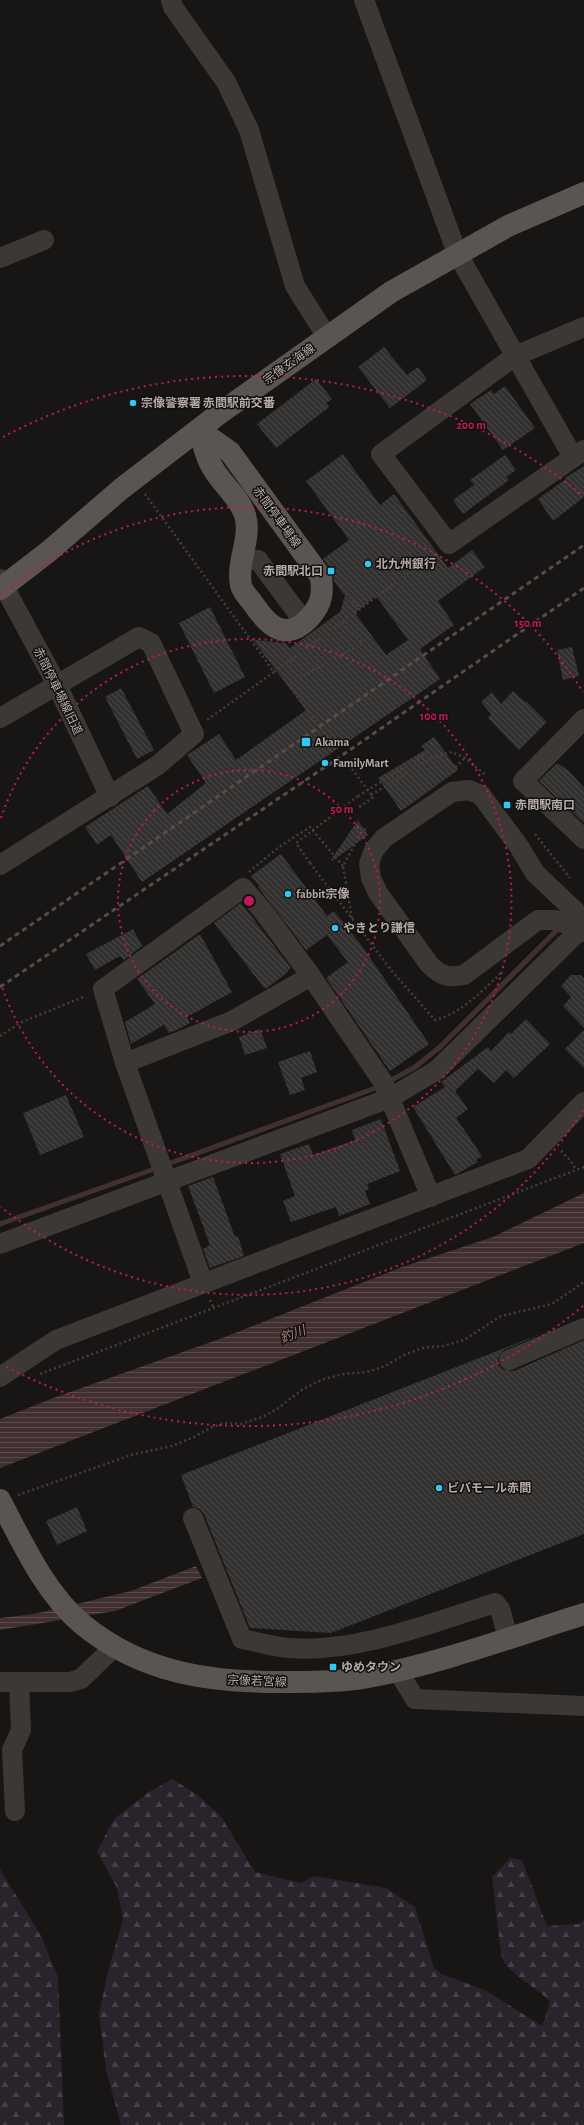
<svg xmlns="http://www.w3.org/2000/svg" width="584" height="2125" font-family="'Alegreya Sans','Noto Sans JP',sans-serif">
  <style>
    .forest { fill: url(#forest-firs) }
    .water { fill: url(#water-rules) }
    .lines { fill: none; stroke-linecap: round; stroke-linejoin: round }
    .stream { stroke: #423030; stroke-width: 5 }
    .building { fill: url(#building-back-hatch); fill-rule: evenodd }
    .path { stroke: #433e3c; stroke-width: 2.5; stroke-dasharray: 2 3; stroke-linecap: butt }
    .minor { stroke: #3c3836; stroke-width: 20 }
    .major { stroke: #5b5552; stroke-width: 22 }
    .rail { stroke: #534d4b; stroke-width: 3; stroke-dasharray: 5 4; stroke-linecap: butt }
    .path-bridge { stroke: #433e3c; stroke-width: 2.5; stroke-dasharray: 2 3; stroke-linecap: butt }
    .ring { fill: none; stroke: #c2185b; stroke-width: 2; stroke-dasharray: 2 4 }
    .poi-dot { fill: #30c9f4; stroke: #121110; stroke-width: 1.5 }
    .labels { text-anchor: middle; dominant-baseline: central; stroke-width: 3; stroke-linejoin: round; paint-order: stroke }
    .street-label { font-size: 12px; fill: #b7aba7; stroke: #121110 }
    .poi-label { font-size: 12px; font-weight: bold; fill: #b7aba7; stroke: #121110; text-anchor: start }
    .water-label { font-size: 13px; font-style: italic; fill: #b37e7d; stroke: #121110 }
    .centre { fill: #c2185b; stroke: #121110; stroke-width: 2 }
    .ring-label { font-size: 12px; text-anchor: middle; font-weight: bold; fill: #c2185b; stroke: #121110; stroke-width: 3; stroke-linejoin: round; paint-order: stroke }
  </style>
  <defs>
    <pattern id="forest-firs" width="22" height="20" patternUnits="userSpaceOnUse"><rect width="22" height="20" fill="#29232c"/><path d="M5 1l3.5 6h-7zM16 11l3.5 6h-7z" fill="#464048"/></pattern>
    <pattern id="water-rules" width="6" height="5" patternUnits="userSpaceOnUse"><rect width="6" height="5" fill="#423030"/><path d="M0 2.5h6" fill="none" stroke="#5b4b4b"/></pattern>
    <pattern id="building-back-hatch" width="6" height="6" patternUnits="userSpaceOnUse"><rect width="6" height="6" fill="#333130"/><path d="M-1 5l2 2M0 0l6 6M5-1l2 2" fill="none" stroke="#4e4c4b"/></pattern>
  </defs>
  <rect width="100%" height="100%" fill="#171615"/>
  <!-- forest -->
  <g class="forest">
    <path d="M172 1779 196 1794 220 1815 255 1872 301 1883 314 1876 386 1888 415 1907 434 1968 442 1974 485 1990 542 2026 550 2002C536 1986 516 1979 504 1962 500 1956 494 1890 492 1877L510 1858 522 1860 547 1926 579 1924 584 1920V2125H121L106 2070 99 2014 109 1967 123 1920 117 1888 97 1851 114 1819 149 1792Z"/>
    <polygon points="0,1869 41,1936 58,1977 64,2125 0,2125"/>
  </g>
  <!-- water -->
  <g class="water">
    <polygon points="584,1193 584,1243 0,1468 0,1419 56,1397 225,1337 402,1267 493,1237"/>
    <polygon points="196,1566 202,1578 115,1611 0,1630 0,1618 34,1614 131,1591"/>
  </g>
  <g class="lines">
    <!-- stream -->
    <g class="stream">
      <polyline points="388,1082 415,1067 440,1047 561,926"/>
      <polyline points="165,1165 381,1086"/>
      <polyline points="0,1224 157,1168"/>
    </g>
  </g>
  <!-- building -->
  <g class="building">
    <polygon points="384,347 407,375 418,367 427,380 390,408 358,367"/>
    <polygon points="316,379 332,399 326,403 329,407 276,448 257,424"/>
    <polygon points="505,386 535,428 503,450 470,404 491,390 494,394"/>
    <path d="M343 454 380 505 394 494 448 568 472 550 485 567 438 601 454 625 420 649 440 679 142 882 111 835 97 845 85 827 148 786 167 814 206 783 187 755 219 734 236 760 306 710 253 640 285 643 290 648 340 612 345 596 334 581 331 570 323 559 349 540 306 481ZM376 596 408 640 386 655 355 613Z"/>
    <polygon points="505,455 516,470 506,477 509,480 463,514 453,500 474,485 470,480"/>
    <polygon points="584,466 584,497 553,521 538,499 566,479 565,478"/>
    <polygon points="210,607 245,677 214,693 179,623"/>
    <polygon points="572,647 579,676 563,680 557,650"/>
    <polygon points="121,688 154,750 137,759 105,697"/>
    <polygon points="513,691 525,702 526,701 547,722 519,750 488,718 491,714 481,702 492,692 501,704"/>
    <polygon points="434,737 458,770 401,811 378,778 425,750 421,746"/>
    <polygon points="556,764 559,764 570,772 584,788 584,823 539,781"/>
    <polygon points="358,820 368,835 332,861 331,860"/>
    <polygon points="281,854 327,916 334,911 362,946 429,1044 390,1071 326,978 348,962 327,935 306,950 258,887 259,886 251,876"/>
    <polygon points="241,903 291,968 287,971 288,972 267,988 264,988 214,923"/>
    <polygon points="133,929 142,946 124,960 120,956 95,970 86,954"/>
    <polygon points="200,934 232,992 187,1017 190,1023 177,1030 169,1033 164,1025 131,1044 125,1022 155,1004 137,979"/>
    <polygon points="571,975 580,975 584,978 584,1028 563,1006 571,997 561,986"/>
    <polygon points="526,1019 550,1044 514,1078 506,1070 494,1083 478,1069 455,1091 468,1109 456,1118 482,1156 476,1160 478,1162 455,1175 413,1107 445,1087 441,1082 488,1047 491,1051 509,1032 511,1034"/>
    <polygon points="260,1029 267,1048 245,1055 239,1037"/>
    <polygon points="584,1030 584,1068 565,1049"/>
    <polygon points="310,1051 317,1072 301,1078 305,1090 290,1095 278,1062"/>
    <polygon points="66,1095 84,1137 40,1155 23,1113"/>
    <polygon points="381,1119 400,1171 367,1184 369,1189 365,1191 370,1204 339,1216 336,1207 291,1222 283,1201 295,1196 280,1154 309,1144 313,1155 355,1140 352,1130"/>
    <polygon points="213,1177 235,1237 238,1236 244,1256 210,1268 203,1249 210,1245 188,1186"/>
    <polygon points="548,1331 504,1350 498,1358 498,1364 502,1369 514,1371 584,1340 584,1534 331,1633 250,1628 204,1514 200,1509 193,1507 181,1475"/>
    <polygon points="77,1507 87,1531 57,1545 46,1521"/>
  </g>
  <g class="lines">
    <!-- path -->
    <g class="path">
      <polyline points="145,494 274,672 207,720"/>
      <polyline points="341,585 359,609"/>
      <polyline points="274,672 435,554"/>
      <polyline points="334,746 288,684 363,643 341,623"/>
      <polyline points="349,765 373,797 358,808"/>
      <polyline points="448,774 465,758"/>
      <polyline points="371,795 431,758 452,752 465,758 487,776"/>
      <polyline points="358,796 427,753"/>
      <polyline points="535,834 570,878"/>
      <path d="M310 863 391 970 435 1020C462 1013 483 990 502 972"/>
      <polyline points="249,872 279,847 310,827 343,866"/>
      <polyline points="352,918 343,866 362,831 366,829"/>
      <polyline points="0,1036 22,1022 86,996"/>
      <polyline points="561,1151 571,1161 576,1170"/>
      <polyline points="210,1300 214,1309"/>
      <polyline points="40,1374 584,1167"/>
      <polyline points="18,1495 131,1455 172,1446 194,1437 212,1427 226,1423 241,1424 262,1417 277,1409 303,1389 324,1379 344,1374 367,1372 385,1366 404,1355 422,1348 443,1346 464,1340 501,1316 552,1304 584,1282"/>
    </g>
    <!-- minor -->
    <g class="minor">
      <polyline points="171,0 173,7 226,82 249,130 295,286 327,337"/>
      <polyline points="364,0 457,253 573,457"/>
      <polyline points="0,258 44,240"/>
      <polyline points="584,327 515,356 381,454 449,544 584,450"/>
      <polyline points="242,559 258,560 305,623"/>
      <polyline points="0,579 57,685 110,797"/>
      <polyline points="0,718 139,637 151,643 194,734 158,765 0,865"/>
      <polyline points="584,719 523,781 584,839"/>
      <path d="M581 929 575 911 535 873 518 845 481 795 469 790 452 792 384 838 374 850 369 864 371 878 378 893 429 964C441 976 447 978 464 975L538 920H555L581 929 584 932"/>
      <polyline points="125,1063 232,1021 311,976"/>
      <polyline points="0,1244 390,1098 437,1070 584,926"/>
      <polyline points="203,1283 125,1063 103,989 243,888 263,911 311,976 383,1082 431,1197"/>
      <polyline points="509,1360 584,1328"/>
      <polyline points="0,1377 56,1340 528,1159 584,1102"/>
      <path d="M193 1518 242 1639C258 1642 274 1647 290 1648 355 1654 434 1622 495 1603L500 1609 508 1638"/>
      <polyline points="398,1671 415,1699 584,1706"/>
      <polyline points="0,1682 70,1682 81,1679 114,1647"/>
      <polyline points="15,1811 12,1750 21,1730 19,1682"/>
    </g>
    <!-- major -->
    <g class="major">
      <path d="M199 430 230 452 321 577C323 593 322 603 311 616 286 644 268 626 252 602 248 597 242 591 241 585 236 562 252 538 245 515 239 496 220 483 211 465 205 455 203 441 199 430Z"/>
      <polyline points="0,589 48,552 121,489 220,413 391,292 508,226 584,193"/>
      <path d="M0 1500C22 1542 45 1593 82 1624 144 1675 214 1683 292 1682 315 1682 340 1682 363 1678 439 1664 511 1637 584 1614"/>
    </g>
    <!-- rail -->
    <g class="rail">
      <polyline points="0,946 584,545"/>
      <polyline points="0,987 331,763 584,588"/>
    </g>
    <!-- path-bridge -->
    <polyline class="path-bridge" points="310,863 296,843 358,796"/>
  </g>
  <!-- distance rings -->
  <g class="ring">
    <circle cx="249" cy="901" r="131"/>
    <path d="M1 818A262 262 0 1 1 1 984"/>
    <path d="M583 1110A394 394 0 0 1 1 1207M1 595A394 394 0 0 1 583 692"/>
    <path d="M583 1306A525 525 0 0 1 3 1365M3 437A525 525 0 0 1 583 496"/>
  </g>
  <!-- markers -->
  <g class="poi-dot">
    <circle cx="133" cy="403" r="4"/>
    <circle cx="368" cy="564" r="4"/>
    <rect x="327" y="567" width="8" height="8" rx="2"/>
    <rect x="301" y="737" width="10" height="10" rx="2"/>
    <circle cx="325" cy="763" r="4"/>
    <rect x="503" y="801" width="8" height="8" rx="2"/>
    <circle cx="288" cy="894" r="4"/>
    <circle cx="335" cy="928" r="4"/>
    <circle cx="439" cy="1488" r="4"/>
    <rect x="329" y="1663" width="8" height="8" rx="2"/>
  </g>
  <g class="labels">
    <!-- street labels -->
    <g class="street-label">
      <text transform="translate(289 364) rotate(-36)">宗像玄海線</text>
      <text transform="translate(277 517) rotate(54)">赤間停車場線</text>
      <text transform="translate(58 691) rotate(64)">赤間停車場線旧道</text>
      <text transform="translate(257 1681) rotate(2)">宗像若宮線</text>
    </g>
    <!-- poi labels -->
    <g class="poi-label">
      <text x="141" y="403">宗像警察署 赤間駅前交番</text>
      <text x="376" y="564">北九州銀行</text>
      <text x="323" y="571" text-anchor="end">赤間駅北口</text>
      <text x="315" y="742">Akama</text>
      <text x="333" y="763">FamilyMart</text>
      <text x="515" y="805">赤間駅南口</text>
      <text x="296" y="894">fabbit宗像</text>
      <text x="343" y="928">やきとり謙信</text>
      <text x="447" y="1488">ビバモール赤間</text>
      <text x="341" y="1667">ゆめタウン</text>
    </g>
    <!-- water labels -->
    <g class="water-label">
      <text transform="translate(293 1335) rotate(-21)">釣川</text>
    </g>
  </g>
  <circle cx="249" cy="901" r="6" class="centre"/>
  <g class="ring-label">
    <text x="471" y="429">200 m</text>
    <text x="528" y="627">150 m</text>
    <text x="434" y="720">100 m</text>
    <text x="342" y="813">50 m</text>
  </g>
</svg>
